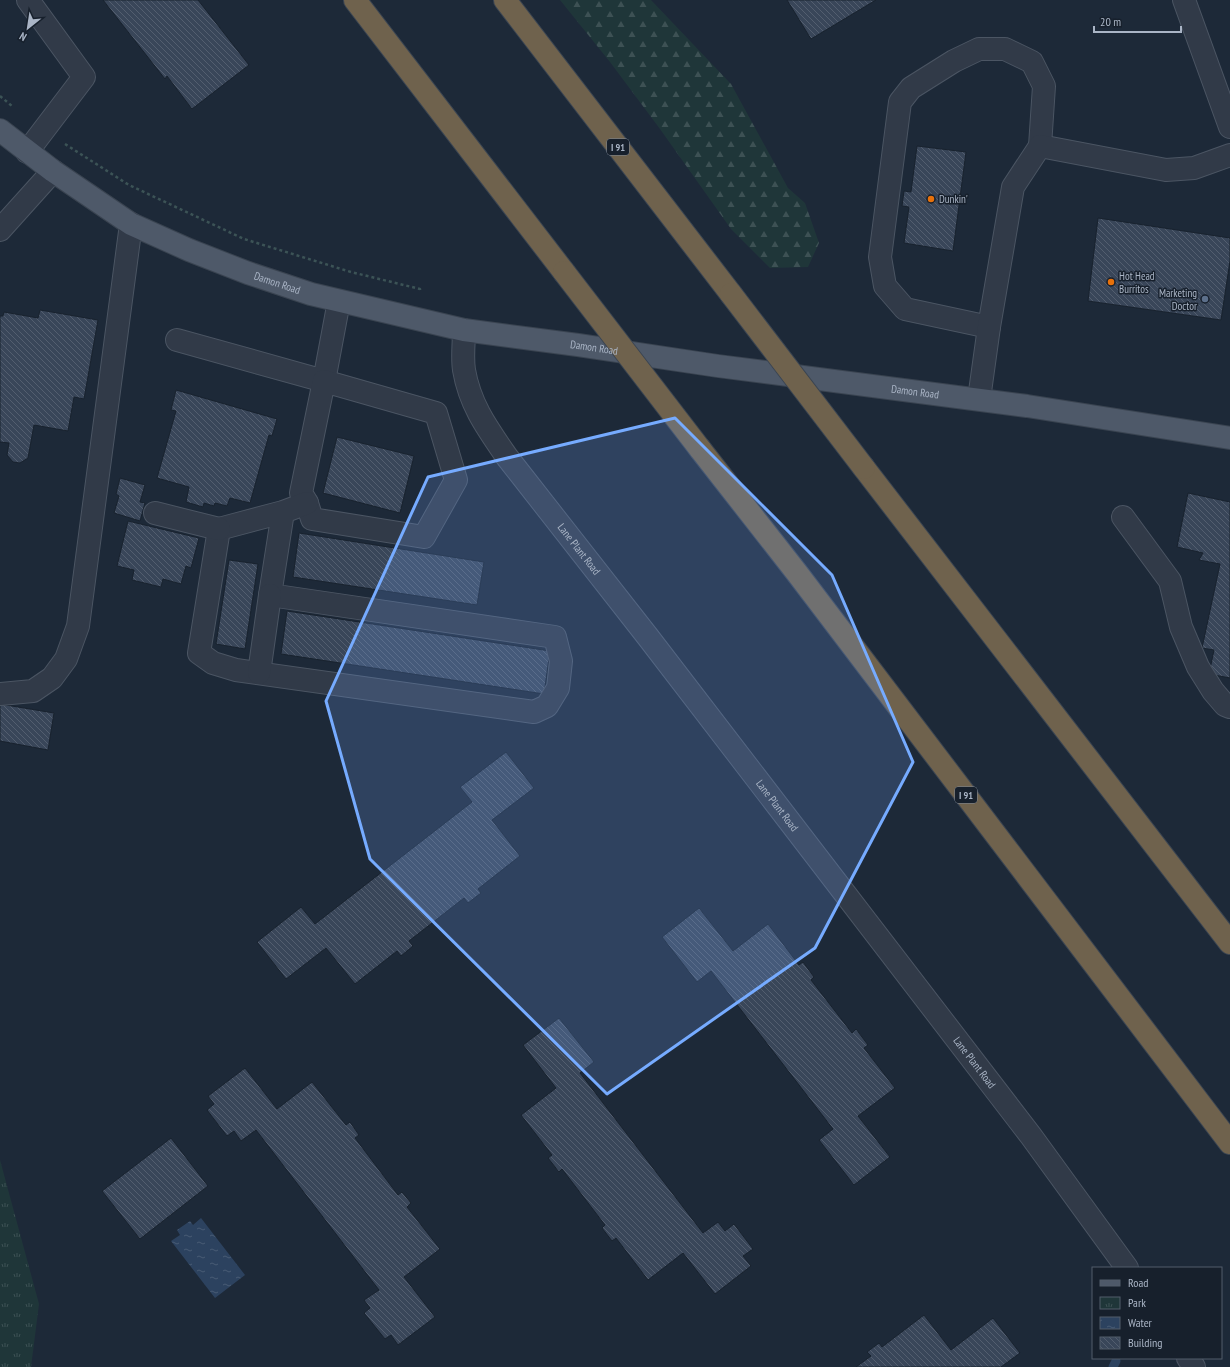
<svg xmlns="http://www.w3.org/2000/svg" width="1230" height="1367" font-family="'PT Sans Narrow',sans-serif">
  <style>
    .forest { fill: url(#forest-firs) }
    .park { fill: url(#park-tufts) }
    .water { fill: url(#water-ripples) }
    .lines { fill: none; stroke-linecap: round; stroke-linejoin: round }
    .stream { stroke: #2c425f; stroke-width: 9 }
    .building { fill: url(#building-back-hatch); stroke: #18222e }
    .minor-casing { stroke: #4b5563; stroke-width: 24 }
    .major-casing { stroke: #3a4451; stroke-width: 24 }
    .highway-casing { stroke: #3b4552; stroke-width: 24 }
    .path { stroke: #3c5356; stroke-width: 2.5; stroke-dasharray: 3 3; stroke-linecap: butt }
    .minor { stroke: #313a48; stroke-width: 22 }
    .major { stroke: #4e5969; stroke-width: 22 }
    .highway { stroke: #6f624d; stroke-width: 22 }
    .highway-bridge-casing { stroke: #3b4552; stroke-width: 24; stroke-linecap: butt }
    .highway-bridge { stroke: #6f624d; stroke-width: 22 }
    .marked { fill: #76abff; fill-opacity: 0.2; stroke: #76abff; stroke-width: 3; stroke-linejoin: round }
    .food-dot { fill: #e8710a; stroke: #17202c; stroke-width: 1.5 }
    .service-dot { fill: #5c6f8a; stroke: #17202c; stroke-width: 1.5 }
    .labels { text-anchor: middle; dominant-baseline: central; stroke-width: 3; stroke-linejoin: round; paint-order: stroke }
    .shield { fill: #17202c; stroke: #7e8898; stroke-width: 1 }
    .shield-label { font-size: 10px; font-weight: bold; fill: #aab5c6 }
    .poi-label { font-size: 11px; fill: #aab5c6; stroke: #17202c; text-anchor: start }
    .street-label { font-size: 11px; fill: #aab5c6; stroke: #17202c }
  </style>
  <defs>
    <pattern id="forest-firs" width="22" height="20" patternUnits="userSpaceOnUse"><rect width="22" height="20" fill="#1f3639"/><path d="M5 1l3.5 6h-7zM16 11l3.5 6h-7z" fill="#3d5154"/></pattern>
    <pattern id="park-tufts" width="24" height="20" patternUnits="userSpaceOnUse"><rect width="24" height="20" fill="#1f3639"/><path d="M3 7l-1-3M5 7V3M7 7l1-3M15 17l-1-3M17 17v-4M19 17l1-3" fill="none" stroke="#3d5154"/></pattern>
    <pattern id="water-ripples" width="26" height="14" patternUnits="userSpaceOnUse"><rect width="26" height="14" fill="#2c425f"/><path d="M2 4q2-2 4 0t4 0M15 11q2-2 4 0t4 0" fill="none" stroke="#485b74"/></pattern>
    <pattern id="building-back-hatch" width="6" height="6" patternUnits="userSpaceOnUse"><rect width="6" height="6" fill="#394659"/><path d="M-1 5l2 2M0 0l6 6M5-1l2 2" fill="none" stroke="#535e6f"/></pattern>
  </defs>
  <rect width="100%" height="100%" fill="#1d2938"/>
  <!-- forest -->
  <polygon class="forest" points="560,0 651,0 731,84 788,188 805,203 819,243 808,267 770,268 731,229 660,129 610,62"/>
  <!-- park -->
  <polygon class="park" points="0,1160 39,1304 31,1367 0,1367"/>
  <!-- water -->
  <polygon class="water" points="201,1218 245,1275 215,1298 171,1241 180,1235 177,1230 190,1221 193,1225"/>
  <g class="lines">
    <!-- stream -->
    <polyline class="stream" points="1113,1367 1116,1361"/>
  </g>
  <!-- building -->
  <g class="building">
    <polygon points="103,0 198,0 249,65 192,109 167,76 165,79"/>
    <polygon points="787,0 876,0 811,39"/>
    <polygon points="917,146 966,152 953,251 904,243 909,207 902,206 904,191 911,192"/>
    <polygon points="1098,218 1230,238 1230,261 1221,320 1088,301"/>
    <polygon points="40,310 98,320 84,399 74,397 68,431 34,425 28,458 20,463 13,462 7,455 9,443 0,442 0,316 3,316 4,312 38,318"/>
    <polygon points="176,390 277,419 272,436 269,435 250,503 230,498 227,506 215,503 214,506 204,503 203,507 186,502 189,487 157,478 176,411 171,410"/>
    <polygon points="337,437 414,456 400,513 323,493"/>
    <polygon points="120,478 145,485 140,502 145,503 140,521 114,513 119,496 116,494"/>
    <polygon points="1188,493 1230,502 1230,678 1209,674 1214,650 1202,648 1220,564 1199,560 1203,553 1177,547"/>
    <polygon points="128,521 199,538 191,568 186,566 181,584 163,579 161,587 132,580 134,570 117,566"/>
    <polygon points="299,533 484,562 477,605 293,577"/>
    <polygon points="229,560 258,564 245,649 216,644"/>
    <polygon points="287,611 550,651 544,694 281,654"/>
    <polygon points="0,704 54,713 48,750 0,741"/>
    <polygon points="506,752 534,788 492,820 520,856 478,889 481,893 468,903 464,898 409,941 413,946 401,956 397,951 355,984 326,948 286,979 257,942 301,907 315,924 472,802 460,787"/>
    <polygon points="699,908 733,951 768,924 799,965 803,962 814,977 811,980 852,1033 856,1029 868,1045 864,1048 895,1088 858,1116 890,1157 854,1185 819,1140 833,1129 711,971 697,982 662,937"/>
    <polygon points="559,1018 594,1062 580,1073 703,1233 718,1222 725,1231 734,1224 753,1249 743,1256 751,1266 715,1294 683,1253 648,1280 616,1238 612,1241 602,1228 605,1225 562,1169 559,1172 548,1158 552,1155 521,1115 556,1088 523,1045"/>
    <polygon points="245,1068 277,1109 312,1082 346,1125 350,1122 359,1135 355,1138 398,1195 402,1192 411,1203 407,1207 440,1249 404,1277 435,1317 398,1345 391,1335 385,1339 364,1313 370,1308 364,1300 379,1290 256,1130 241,1141 234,1131 227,1136 207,1110 214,1104 208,1096"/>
    <polygon points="171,1138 208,1186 140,1239 102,1191"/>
    <polygon points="924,1315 951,1350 993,1318 1020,1353 1001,1367 856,1367 871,1356 867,1352 879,1343 882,1347"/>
  </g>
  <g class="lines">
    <defs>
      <g id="minor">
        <polyline points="1184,0 1230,127"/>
        <polyline points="27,152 84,77 28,0"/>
        <polyline points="0,230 53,171"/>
        <polyline points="989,327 905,309 885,286 880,257 900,102 911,88 954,61 979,49 1005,49 1032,62 1044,86 1040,146"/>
        <path id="s1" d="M464 330C464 343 462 357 464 370 470 405 487 428 507 457L648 637 1031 1136 1127 1268"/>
        <polyline points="177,340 324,381 339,301"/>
        <polygon points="324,381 436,413 456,480 424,537 312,519 307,503 301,493"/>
        <polyline points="979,399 989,327 1013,187 1040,146 1166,170 1194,168 1230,155"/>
        <polyline points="283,512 270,595 555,637 561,661 558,688 547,706 534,712 236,670 213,663 199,653 219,529 283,512 307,503"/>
        <polyline points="155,513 219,529"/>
        <polyline points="1123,517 1170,581 1181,627 1198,667 1213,691 1225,705 1230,707"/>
        <polyline points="259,673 270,595"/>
        <polyline points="0,694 33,691 52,678 66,659 78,626 131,224"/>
        <polyline points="1188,1358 1194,1367"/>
      </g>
      <g id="major">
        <path id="s2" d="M0 130 53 171 131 224 189 250 248 273 311 294 464 330 578 345 718 366 1027 406 1230 438"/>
      </g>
      <g id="highway">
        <polyline points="355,0 564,272"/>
        <polyline points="505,0 731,294"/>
        <polyline points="700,449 797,573 1230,1143"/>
        <polyline points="864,468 1230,943"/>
      </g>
    </defs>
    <!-- minor casing -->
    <use href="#minor" class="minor-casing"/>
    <!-- major casing -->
    <use href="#major" class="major-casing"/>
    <!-- highway casing -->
    <use href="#highway" class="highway-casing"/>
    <!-- path -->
    <g class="path">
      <polyline points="0,96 12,106"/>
      <polyline points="65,144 129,185 244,239 351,272 420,289 420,293"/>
    </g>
    <!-- minor -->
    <use href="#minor" class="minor"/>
    <!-- major -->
    <use href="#major" class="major"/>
    <!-- highway -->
    <use href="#highway" class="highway"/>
    <defs>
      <g id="highway-bridge">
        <polyline points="564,272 700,449"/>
        <polyline points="731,294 864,468"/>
      </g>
    </defs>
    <!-- highway-bridge casing -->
    <use href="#highway-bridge" class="highway-bridge-casing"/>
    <!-- highway-bridge -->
    <use href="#highway-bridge" class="highway-bridge"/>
  </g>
  <!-- marked area -->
  <path class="marked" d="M675 418 832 575 913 762 815 948 607 1094 370 859 326 701 428 477Z"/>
  <!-- markers -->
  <g class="food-dot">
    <circle cx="931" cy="199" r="4"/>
    <circle cx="1111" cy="282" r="4"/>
  </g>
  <circle class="service-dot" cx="1205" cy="299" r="4"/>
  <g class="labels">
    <!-- shield labels -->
    <g class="shield">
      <rect x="607" y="139" width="22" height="16" rx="3"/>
      <rect x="955" y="787" width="22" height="16" rx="3"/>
    </g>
    <g class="shield-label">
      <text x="618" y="147">I 91</text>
      <text x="966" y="795">I 91</text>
    </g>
    <!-- poi labels -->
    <g class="poi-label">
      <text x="939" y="199">Dunkin'</text>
      <text x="1119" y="276">Hot Head<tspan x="1119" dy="13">Burritos</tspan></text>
      <text x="1197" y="293" text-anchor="end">Marketing<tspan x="1197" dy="13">Doctor</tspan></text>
    </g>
    <!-- street labels -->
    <g class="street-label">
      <text stroke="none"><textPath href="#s2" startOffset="319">Damon Road</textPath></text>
      <text stroke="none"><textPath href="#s2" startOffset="643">Damon Road</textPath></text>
      <text stroke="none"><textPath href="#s2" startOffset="967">Damon Road</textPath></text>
      <text stroke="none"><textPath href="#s1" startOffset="255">Lane Plant Road</textPath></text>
      <text stroke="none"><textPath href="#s1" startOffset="579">Lane Plant Road</textPath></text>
      <text stroke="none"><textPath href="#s1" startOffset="903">Lane Plant Road</textPath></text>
    </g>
  </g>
  <!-- legend -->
  <rect x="1092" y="1267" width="130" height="92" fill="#17202c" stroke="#525c6a"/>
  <rect x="1100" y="1280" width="20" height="6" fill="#4e5969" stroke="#525c6a"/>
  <text x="1128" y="1287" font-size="12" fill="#aab5c6">Road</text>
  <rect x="1100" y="1297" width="20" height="12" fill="url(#park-tufts)" stroke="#525c6a"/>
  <text x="1128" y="1307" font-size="12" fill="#aab5c6">Park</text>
  <rect x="1100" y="1317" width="20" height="12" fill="url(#water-ripples)" stroke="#525c6a"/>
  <text x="1128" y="1327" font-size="12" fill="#aab5c6">Water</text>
  <rect x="1100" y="1337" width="20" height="12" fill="url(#building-back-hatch)" stroke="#525c6a"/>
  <text x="1128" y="1347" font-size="12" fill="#aab5c6">Building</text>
  <!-- north arrow -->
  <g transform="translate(28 28) rotate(210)" stroke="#17202c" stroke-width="3" paint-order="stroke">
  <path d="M0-3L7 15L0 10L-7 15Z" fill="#aab5c6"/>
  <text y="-6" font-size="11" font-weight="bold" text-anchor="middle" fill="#aab5c6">N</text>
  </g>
  <!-- scale -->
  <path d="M1094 26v6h87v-6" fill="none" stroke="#aab5c6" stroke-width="2"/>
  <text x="1100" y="26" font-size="12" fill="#aab5c6" stroke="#17202c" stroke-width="3" paint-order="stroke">20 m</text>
</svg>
